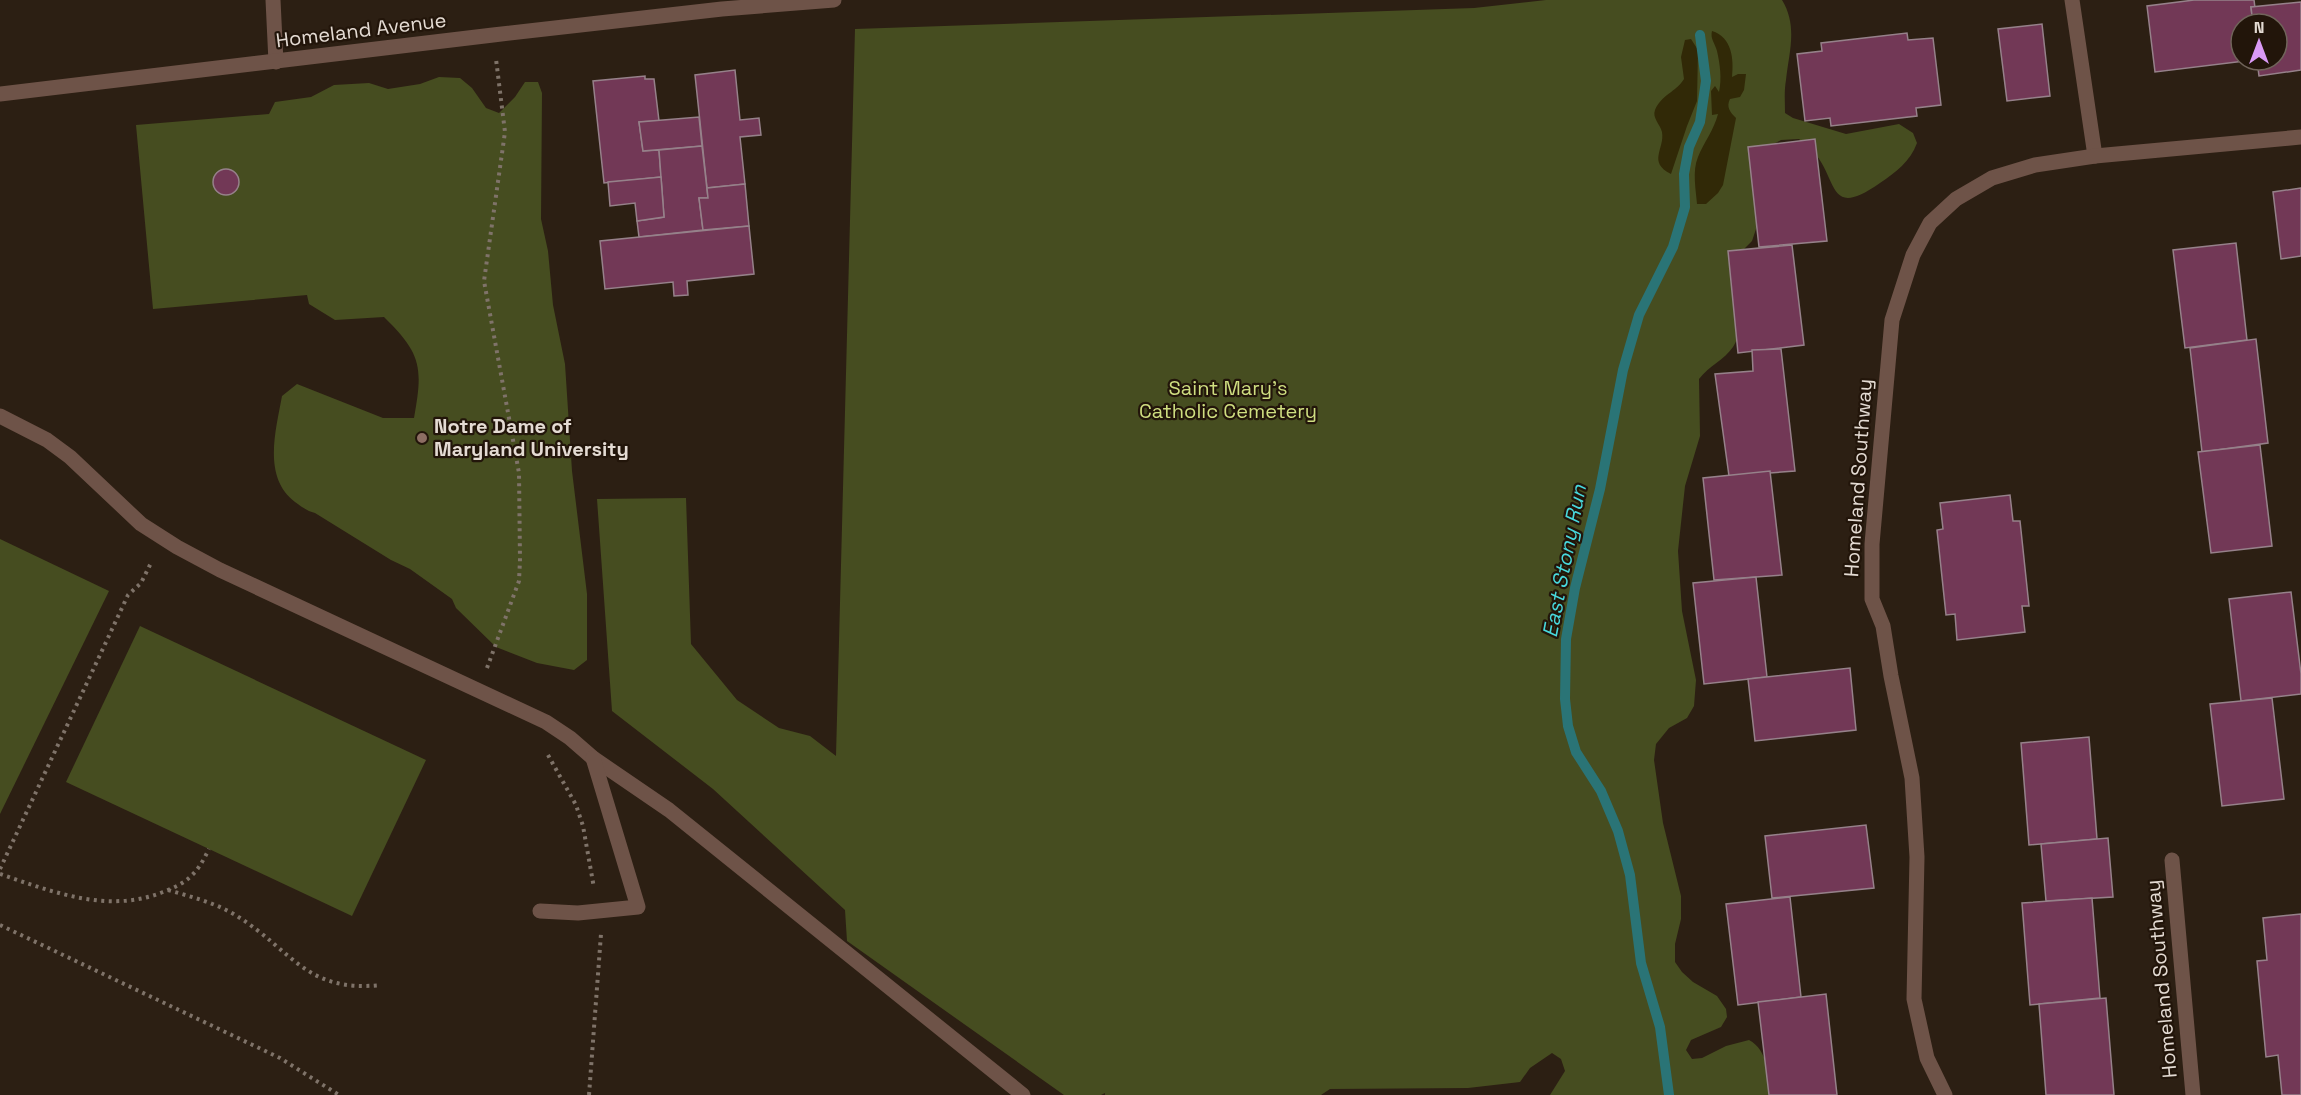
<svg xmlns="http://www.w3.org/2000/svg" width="2301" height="1095" font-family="'Space Grotesk',sans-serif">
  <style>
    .green { fill: #464d20 }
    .sand { fill: #312907 }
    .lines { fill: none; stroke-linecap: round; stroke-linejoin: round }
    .stream { stroke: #2a7476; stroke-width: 10 }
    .building { fill: #723856; stroke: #96818a; stroke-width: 1.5 }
    .path { stroke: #7f7369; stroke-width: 4; stroke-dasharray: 3 4.5; stroke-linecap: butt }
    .service { stroke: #6e5348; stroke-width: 15 }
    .minor { stroke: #6e5348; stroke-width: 15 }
    .tertiary { stroke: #6e5348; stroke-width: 15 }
    .education-dot { fill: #8d6e63; stroke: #22150a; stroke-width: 2 }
    .labels { text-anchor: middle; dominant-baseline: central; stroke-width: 4.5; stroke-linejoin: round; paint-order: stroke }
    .street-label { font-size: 20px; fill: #e4dbd3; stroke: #22150a }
    .park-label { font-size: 20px; fill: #cfde80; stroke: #22150a }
    .poi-label { font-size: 20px; font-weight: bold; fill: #e4dbd3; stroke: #22150a; text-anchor: start }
    .water-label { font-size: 21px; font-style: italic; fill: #48d8dc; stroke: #22150a }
  </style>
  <rect width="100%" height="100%" fill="#2c1f13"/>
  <!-- green -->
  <g class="green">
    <path d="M1546 0H1782C1798 26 1789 52 1786 80 1784 91 1785 102 1785 113L1793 118 1846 134 1899 124 1913 133 1917 143C1910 162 1896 172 1880 183 1827 220 1839 180 1813 151 1809 146 1803 143 1799 139L1781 140 1772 145 1758 223 1752 241 1741 252C1741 273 1745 331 1733 347 1724 360 1709 366 1699 379L1700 436 1685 486 1678 551 1682 611 1696 680 1694 706 1687 718 1669 728 1656 744 1654 760 1663 823 1681 896V919L1675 944V962L1682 972 1693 982 1717 996 1726 1009 1727 1017 1721 1027 1691 1040 1686 1050 1692 1059 1702 1058 1726 1046 1749 1040C1768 1050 1768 1075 1772 1095H1550L1565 1071 1561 1059 1552 1053 1530 1068 1520 1082 1468 1088 1330 1089 1321 1095H1105V1093L1101 1095H1064L847 941 845 910 713 789 612 711 597 499 686 498 691 644 737 700 779 728 810 736 836 756 855 29 1474 8Z"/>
    <path d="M439 77 460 78 472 88 486 108 499 113 515 97 525 82H538L542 93 541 219 548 251 553 305 565 364 572 471 587 594V660L574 670 537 663 496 647 456 608 452 599 410 569 391 560 315 513C307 511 302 507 295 502 262 477 276 430 282 396L297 384 383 418H414C423 368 422 354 384 317L335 320 309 304 307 295 153 309 136 125 269 114 275 102 311 97 334 85 369 83 388 89 420 84Z"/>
    <polygon points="0,539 109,591 0,814"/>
    <polygon points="140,626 426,760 352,916 66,782"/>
  </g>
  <!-- sand -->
  <g class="sand">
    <path d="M1712 31C1732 37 1734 59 1732 77L1738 74H1746L1744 90 1740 97 1730 99C1726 107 1730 112 1736 118L1723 185 1718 193 1706 204H1697C1696 190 1692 171 1698 157 1704 142 1714 130 1718 114L1712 115 1711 91 1715 86 1719 92C1722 79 1720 64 1717 51 1715 43 1710 39 1712 31Z"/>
    <path d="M1691 39 1698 50 1697 101 1687 126 1671 174C1647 162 1665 149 1662 132 1660 124 1652 118 1655 110 1661 95 1676 92 1684 79L1681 57 1685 40Z"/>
  </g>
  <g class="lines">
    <!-- stream -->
    <polyline class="stream" points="1669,1095 1660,1027 1641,963 1630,875 1618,831 1601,791 1576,752 1568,726 1565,699 1566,639 1575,588 1600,489 1623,370 1639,315 1673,247 1685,207 1684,174 1689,147 1700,122 1706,81 1700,35"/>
  </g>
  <!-- building -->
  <g class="building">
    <polygon points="2194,0 2254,0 2255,8 2251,7 2253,24 2241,24 2241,60 2253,60 2155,72 2147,6"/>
    <polygon points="2301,2 2301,70 2259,76 2257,60 2277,60 2277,24 2253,24 2251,7"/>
    <polygon points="2042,24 2050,96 2007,101 1998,29"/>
    <polygon points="1907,33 1908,40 1933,38 1941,105 1916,108 1917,116 1831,126 1830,118 1805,121 1797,54 1822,51 1821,43"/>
    <polygon points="735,70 740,120 759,118 761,135 740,137 745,184 707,188 695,75"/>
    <polygon points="645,76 645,79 654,79 659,121 639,122 643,151 659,150 661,177 604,183 593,81"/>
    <polygon points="699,117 702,146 643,151 639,122"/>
    <polygon points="1815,139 1827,241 1759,247 1748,147"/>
    <polygon points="702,146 708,198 699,198 703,230 639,237 637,221 664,217 659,150"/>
    <circle cx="226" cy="182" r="13"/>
    <polygon points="661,177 664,217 637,221 635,203 610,206 608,182"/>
    <polygon points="745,184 749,226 703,230 699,198 708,198 707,188"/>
    <polygon points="2301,188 2301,256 2281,259 2273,192"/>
    <polygon points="749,226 754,274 687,281 688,295 674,296 673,282 605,289 600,241"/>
    <polygon points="2236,243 2247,340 2185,348 2173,250"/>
    <polygon points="1792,245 1804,345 1738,353 1728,251"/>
    <polygon points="2256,339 2268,443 2202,452 2190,348"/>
    <polygon points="1781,349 1795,471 1729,476 1715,374 1753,371 1752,350"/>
    <polygon points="2260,445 2272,546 2211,553 2198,452"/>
    <polygon points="1770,471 1782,575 1714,580 1703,478"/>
    <polygon points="2010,495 2013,521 2020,521 2029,606 2022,606 2025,632 1957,640 1955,614 1946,615 1937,530 1943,529 1940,503"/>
    <polygon points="1756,577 1767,677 1704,684 1693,583"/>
    <polygon points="2291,592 2301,674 2301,694 2241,701 2229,599"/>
    <polygon points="1850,668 1856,730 1755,741 1748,679"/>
    <polygon points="2272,698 2284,799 2222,806 2210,704"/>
    <polygon points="2089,737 2097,839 2029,845 2021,743"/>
    <polygon points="1866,825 1874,888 1772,898 1765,836"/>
    <polygon points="2108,838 2113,897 2046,901 2041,844"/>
    <polygon points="1790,897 1801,997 1738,1005 1726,904"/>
    <polygon points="2092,898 2100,998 2030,1005 2022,903"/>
    <polygon points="2301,914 2301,1095 2282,1095 2278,1055 2266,1057 2257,961 2267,960 2263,918"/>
    <polygon points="1826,994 1837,1095 1769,1095 1758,1002"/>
    <polygon points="2106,998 2114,1095 2046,1095 2039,1004"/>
  </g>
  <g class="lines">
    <!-- path -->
    <g class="path">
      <polyline points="487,668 519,581 520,560 519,473 484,281 505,132 496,59"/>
      <polyline points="548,755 576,805 583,826 594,888"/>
      <polyline points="0,869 128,595 141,583 152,561"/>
      <path d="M0 874C53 892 108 914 163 892 173 888 183 884 191 876 199 869 204 859 209 849"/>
      <path d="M168 890C192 897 216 903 237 916 293 951 306 993 381 985"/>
      <polyline points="0,925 280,1058 339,1095"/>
      <polyline points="589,1095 601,934"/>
    </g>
    <!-- service -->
    <g class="service">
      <polyline points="273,0 276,62"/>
      <polyline points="0,416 47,440 70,457 141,524 177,547 220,570 546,722 570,738 593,758 669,810 1023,1095"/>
      <polyline points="540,911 578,913 638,907 593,758"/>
    </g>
    <!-- minor -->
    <g class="minor">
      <polyline points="2072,0 2095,156"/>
      <polyline points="2172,860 2193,1095"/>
      <polyline points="1945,1095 1927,1058 1914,999 1917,857 1912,778 1891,676 1883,626 1872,599 1872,544 1892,320 1913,255 1930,223 1956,199 1992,178 2035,165 2095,156 2301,137"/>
    </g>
    <!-- tertiary -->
    <polyline class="tertiary" points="0,94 493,35 722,9 834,0"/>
  </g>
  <!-- markers -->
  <circle class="education-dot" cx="422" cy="438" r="6"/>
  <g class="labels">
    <!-- street labels -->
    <g class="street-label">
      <text transform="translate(361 30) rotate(-7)">Homeland Avenue</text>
      <text transform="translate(1858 478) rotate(-86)">Homeland Southway</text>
      <text transform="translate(2161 979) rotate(-95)">Homeland Southway</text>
    </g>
    <!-- park labels -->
    <g class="park-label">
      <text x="1228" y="388">Saint Mary's<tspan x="1228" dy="23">Catholic Cemetery</tspan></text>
    </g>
    <!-- poi labels -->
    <g class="poi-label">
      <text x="434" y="426">Notre Dame of<tspan x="434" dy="23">Maryland University</tspan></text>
    </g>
    <!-- water labels -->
    <g class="water-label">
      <text transform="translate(1564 561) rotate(-79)">East Stony Run</text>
    </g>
  </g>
  <!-- north arrow -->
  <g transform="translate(2259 42)"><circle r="28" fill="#22150a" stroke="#70645a" stroke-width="1.5"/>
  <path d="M0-4.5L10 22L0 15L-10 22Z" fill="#da9af6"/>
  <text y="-9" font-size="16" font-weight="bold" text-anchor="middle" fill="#e4dbd3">N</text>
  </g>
</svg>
